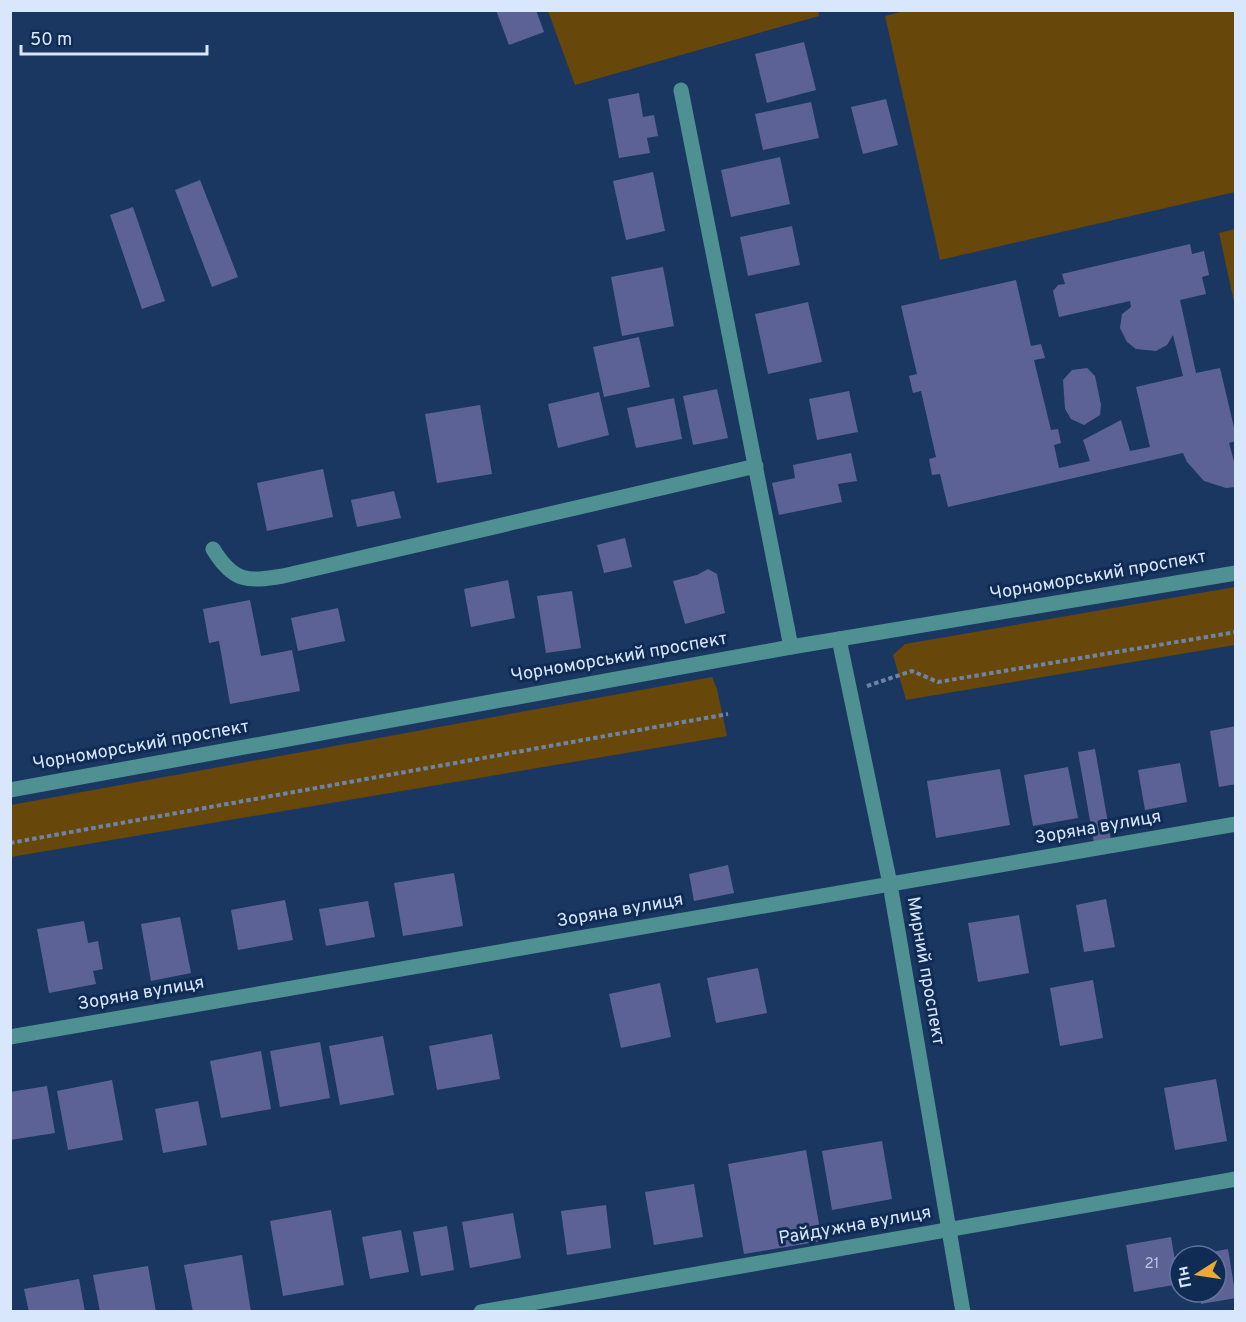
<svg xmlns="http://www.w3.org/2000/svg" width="1246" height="1322" font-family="Overpass,sans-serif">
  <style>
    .green { fill: #67470a }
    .building { fill: #5c6296 }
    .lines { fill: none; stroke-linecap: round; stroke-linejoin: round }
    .path { stroke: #6d84a5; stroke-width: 4; stroke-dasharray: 4.5 3; stroke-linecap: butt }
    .minor { stroke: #4f9092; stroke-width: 15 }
    .labels { text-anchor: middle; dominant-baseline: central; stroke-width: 6; stroke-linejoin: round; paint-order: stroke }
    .number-label { font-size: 15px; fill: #bac6e3 }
    .street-label { font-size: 18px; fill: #d9e7fd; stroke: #102c55 }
  </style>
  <rect width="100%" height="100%" fill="#1a3761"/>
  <!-- green -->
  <g class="green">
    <polygon points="908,10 1235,11 1235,192 940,260 885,16"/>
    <polygon points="818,11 819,16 575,85 548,11"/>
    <polygon points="1235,229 1236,229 1235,306 1219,233"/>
    <polygon points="1235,587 1235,645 906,700 893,655 905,644"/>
    <polygon points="712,677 717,689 727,736 11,857 11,805"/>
  </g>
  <!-- building -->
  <g class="building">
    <polygon points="496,10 536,10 544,32 509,45"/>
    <polygon points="804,42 816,90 767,103 755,54"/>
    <polygon points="639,93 643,117 654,115 658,136 647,138 650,153 619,158 608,99"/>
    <polygon points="886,99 898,145 863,154 851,107"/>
    <polygon points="811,102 819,138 763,150 755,114"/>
    <polygon points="780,157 790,204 731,217 721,170"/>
    <polygon points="653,172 665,231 626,240 613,181"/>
    <polygon points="200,180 238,277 212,287 175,190"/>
    <polygon points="133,207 165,301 142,309 110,215"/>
    <polygon points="792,226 800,265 748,276 740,237"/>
    <polygon points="1190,244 1192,254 1204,251 1209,275 1202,277 1206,294 1180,300 1196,373 1220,368 1236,436 1236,441 1229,443 1236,469 1236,487 1226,488 1204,481 1187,462 1183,453 948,507 940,474 932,475 929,459 936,457 921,391 913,393 909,376 917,374 901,306 1016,280 1031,346 1041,344 1045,358 1034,360 1051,430 1058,429 1061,443 1054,445 1059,468 1090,461 1083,440 1121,420 1130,451 1150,447 1136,387 1183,376 1173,335 1167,345 1156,351 1136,349 1127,342 1120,328 1122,314 1131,307 1130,301 1059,317 1053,291 1058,285 1065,284 1062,274"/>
    <polygon points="663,267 674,326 622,336 611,277"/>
    <polygon points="808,302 822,362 768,374 755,314"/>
    <polygon points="639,337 650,387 604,397 593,347"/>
    <polygon points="1087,368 1095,376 1101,405 1100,415 1084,425 1071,419 1065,409 1063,380 1072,370"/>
    <polygon points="717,389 728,438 693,445 683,396"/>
    <polygon points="849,391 858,432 817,440 809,399"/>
    <polygon points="599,392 609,435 558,448 548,404"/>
    <polygon points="674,398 682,439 636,448 627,408"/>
    <polygon points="480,405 492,474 437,483 425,414"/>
    <polygon points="851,453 857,481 838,484 842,502 779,515 772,483 795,478 793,465"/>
    <polygon points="323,469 333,517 267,531 257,483"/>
    <polygon points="394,491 401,518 357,527 351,500"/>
    <polygon points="625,538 632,567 604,573 597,545"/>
    <polygon points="708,569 717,574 725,613 685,624 673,581 697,575"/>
    <polygon points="508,580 515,618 471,627 464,589"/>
    <polygon points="572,591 581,648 546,653 537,596"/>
    <polygon points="250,600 261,656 292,650 300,691 230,704 219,641 209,643 203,609"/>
    <polygon points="338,608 345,641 298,651 291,618"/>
    <polygon points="1236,726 1236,784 1219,787 1210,731"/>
    <polygon points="1095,749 1111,840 1094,843 1078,752"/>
    <polygon points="1180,763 1187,802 1145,810 1138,770"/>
    <polygon points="1068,767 1078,818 1033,826 1024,775"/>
    <polygon points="1000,769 1010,825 936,838 927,781"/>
    <polygon points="728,865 734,893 694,901 689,874"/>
    <polygon points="454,873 463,926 403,936 394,883"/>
    <polygon points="1106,899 1115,947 1084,952 1076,905"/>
    <polygon points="285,900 293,940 238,950 231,910"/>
    <polygon points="368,901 375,937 326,946 319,909"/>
    <polygon points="1019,915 1029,973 978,982 968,923"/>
    <polygon points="180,917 191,973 151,981 141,924"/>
    <polygon points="84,921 88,943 98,941 103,969 93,971 96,984 49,993 37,929"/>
    <polygon points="758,968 767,1013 716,1023 707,978"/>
    <polygon points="1093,980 1103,1038 1060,1046 1050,988"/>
    <polygon points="660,983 671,1037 621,1048 609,994"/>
    <polygon points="492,1034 500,1079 437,1090 429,1046"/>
    <polygon points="383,1036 394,1095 340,1105 329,1046"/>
    <polygon points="320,1042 330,1098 280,1107 270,1051"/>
    <polygon points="261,1051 271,1109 221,1118 210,1061"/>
    <polygon points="1216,1079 1227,1141 1175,1150 1164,1088"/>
    <polygon points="112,1080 123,1140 68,1150 57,1091"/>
    <polygon points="47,1086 55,1133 10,1140 10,1092"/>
    <polygon points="198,1101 207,1145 163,1153 155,1109"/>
    <polygon points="882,1141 892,1199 832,1210 822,1151"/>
    <polygon points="806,1150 822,1241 744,1254 728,1164"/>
    <polygon points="694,1184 703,1237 654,1245 645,1192"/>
    <polygon points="606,1205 611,1248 567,1255 561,1211"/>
    <polygon points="331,1210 344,1285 283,1296 270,1221"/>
    <polygon points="513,1213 521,1258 470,1268 462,1222"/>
    <polygon points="447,1226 454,1270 421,1276 413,1232"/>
    <polygon points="401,1230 409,1272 370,1279 362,1237"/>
    <polygon points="1171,1237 1179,1284 1134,1292 1126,1245"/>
    <polygon points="1228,1249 1236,1298 1201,1304 1199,1292 1216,1292 1216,1256 1193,1255"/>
    <polygon points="242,1255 251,1312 193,1312 184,1265"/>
    <polygon points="148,1266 156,1312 100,1312 93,1275"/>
    <polygon points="79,1279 85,1312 29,1312 24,1289"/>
  </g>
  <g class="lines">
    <!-- path -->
    <g class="path">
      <polyline points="867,686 912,671 938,682 1236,632"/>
      <polyline points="10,843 728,714"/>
    </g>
    <!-- minor -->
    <g class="minor">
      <polyline points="681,90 791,647"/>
      <path d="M213 549C233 582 247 582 283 576L756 466"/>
      <polyline points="839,639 890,884 963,1312"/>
      <polyline points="10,790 791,647 1236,573"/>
      <polyline points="10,1037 1236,824"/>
      <polyline points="481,1312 1236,1179"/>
    </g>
  </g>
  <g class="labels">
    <!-- number labels -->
    <g class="number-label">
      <text x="1152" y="1264">21</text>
    </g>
    <!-- street labels -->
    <g class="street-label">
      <text transform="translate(1098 576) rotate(-10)">Чорноморський проспект</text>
      <text transform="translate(619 658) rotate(-10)">Чорноморський проспект</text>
      <text transform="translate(141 746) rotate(-10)">Чорноморський проспект</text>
      <text transform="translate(1098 828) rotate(-10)">Зоряна вулиця</text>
      <text transform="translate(620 911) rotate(-10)">Зоряна вулиця</text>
      <text transform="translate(925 971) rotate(80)">Мирний проспект</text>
      <text transform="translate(141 994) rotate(-10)">Зоряна вулиця</text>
      <text transform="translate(855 1226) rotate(-10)">Райдужна вулиця</text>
    </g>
  </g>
  <!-- border -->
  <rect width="1246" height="1322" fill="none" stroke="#d9e7fd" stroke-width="24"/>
  <!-- north arrow -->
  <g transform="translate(1198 1274) rotate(258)"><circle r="28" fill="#102c55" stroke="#607798" stroke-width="1.5"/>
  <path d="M0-4.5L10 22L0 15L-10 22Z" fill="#e9aa38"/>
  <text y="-9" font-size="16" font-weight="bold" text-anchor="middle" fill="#d9e7fd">Пн</text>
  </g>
  <!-- scale -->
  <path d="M21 45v9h186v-9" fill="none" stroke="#d9e7fd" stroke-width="3"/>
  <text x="30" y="45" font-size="18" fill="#d9e7fd" stroke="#102c55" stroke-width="4.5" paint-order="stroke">50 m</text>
</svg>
